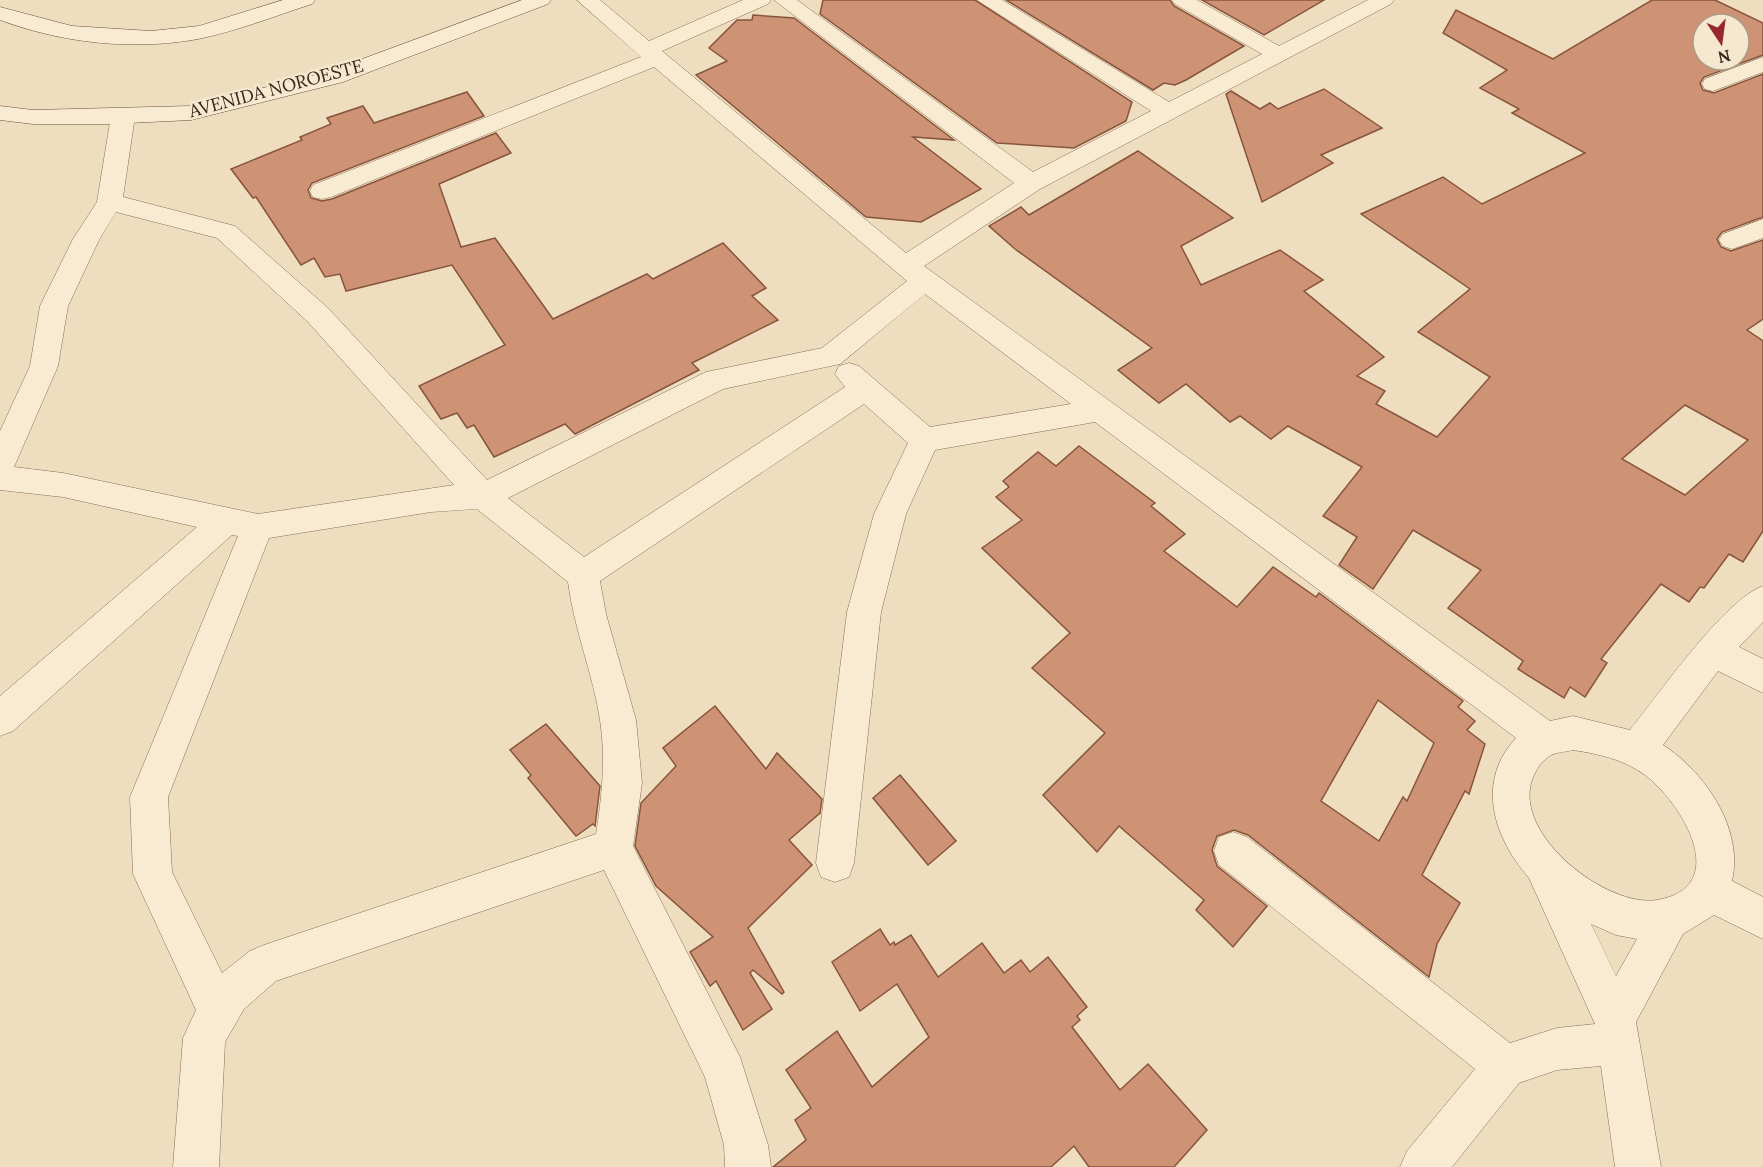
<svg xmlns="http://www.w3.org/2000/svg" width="1763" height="1167" font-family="Lora,serif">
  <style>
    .building { fill: #ce9374; stroke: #87553d; stroke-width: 1.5; fill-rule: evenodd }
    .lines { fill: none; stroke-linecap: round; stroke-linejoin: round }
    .street-casing { stroke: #886d57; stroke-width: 1 }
    .secondary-casing { stroke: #694e3b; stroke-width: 1 }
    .street { fill: #f9ebd2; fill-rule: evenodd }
    .secondary { fill: #f9ebd2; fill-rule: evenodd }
    .labels { text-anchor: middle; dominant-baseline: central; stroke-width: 5; stroke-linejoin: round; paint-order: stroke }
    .far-street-label { font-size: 18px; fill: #37271c; stroke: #f6e8cf }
  </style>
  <rect width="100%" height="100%" fill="#efddbf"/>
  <!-- building -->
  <g class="building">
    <polygon points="823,0 975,0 1132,102 1126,121 1074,148 997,143 820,14"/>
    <polygon points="1006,0 1170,0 1174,6 1244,46 1186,80 1175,85 1164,83 1153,90"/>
    <polygon points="1202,0 1324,0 1264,35"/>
    <path d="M1652 0H1715L1763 23V55L1704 77 1700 83 1703 90 1714 93 1763 74V217L1722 232 1717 239 1721 247 1731 251 1763 240V319L1747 330 1763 341V531L1743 562 1729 554 1704 588 1700 587 1689 602 1661 584 1601 659 1607 663 1585 697 1570 687 1564 698 1518 669 1523 661 1448 608 1481 570 1413 530 1373 589 1339 565 1357 537 1323 516 1362 467 1288 426 1271 439 1240 416 1230 422 1186 384 1159 403 1118 370 1152 348 1015 249 989 226 1021 207 1029 215 1138 151 1233 218 1181 246 1201 285 1280 250 1323 280 1304 291 1384 357 1357 376 1385 391 1376 404 1437 437 1490 377 1418 332 1470 289 1361 214 1443 177 1482 204 1585 153 1512 113 1519 109 1480 88 1507 70 1443 33 1456 10 1553 59ZM1703 24H1739V60H1703ZM1685 405 1748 440 1685 495 1622 459Z"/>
    <polygon points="753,15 794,18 954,140 913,137 981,189 921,222 866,217 696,75 727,61 709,48 737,20 752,20"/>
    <polygon points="1324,89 1382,128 1321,155 1333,163 1262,202 1226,94 1231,91 1260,109 1270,103 1278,109"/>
    <polygon points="467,92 484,116 312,183 308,190 311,198 322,201 332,199 496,133 511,153 439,184 461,247 495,238 553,319 647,274 653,279 723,243 766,288 752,296 778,320 692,363 699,370 575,434 565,424 494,457 474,425 467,428 457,413 441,419 419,386 505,345 452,265 346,291 340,274 325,277 314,258 301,265 256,197 253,198 231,169 302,140 300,137 331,124 327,118 363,106 374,123"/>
    <path d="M1079 446 1155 503 1151 506 1185 534 1164 551 1237 607 1273 567 1316 597 1319 593 1463 701 1458 707 1475 721 1467 730 1485 744 1469 794 1465 791 1422 875 1460 903 1437 944 1429 977 1248 835 1234 830 1217 836 1212 850 1217 866 1267 906 1233 947 1196 910 1204 900 1119 826 1097 852 1043 795 1105 733 1032 668 1070 633 982 548 1022 520 996 497 1009 487 1003 481 1038 452 1056 466ZM1378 700 1434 743 1407 801 1403 797 1379 841 1321 801Z"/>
    <polygon points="715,706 766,769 777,753 822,799 820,813 789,840 812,865 748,928 784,992 782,994 753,970 750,973 772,1009 743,1030 716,981 710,986 690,952 713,937 656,886 635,846 641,803 676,766 663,748"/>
    <polygon points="546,724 600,786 595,826 593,824 576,836 528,778 531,775 510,750"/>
    <polygon points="900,775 956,841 928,865 873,798"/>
    <polygon points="880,929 890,945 894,942 895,945 911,935 938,977 982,943 1004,973 1021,960 1030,972 1048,957 1087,1007 1077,1016 1080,1020 1072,1027 1120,1090 1148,1064 1207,1130 1174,1167 1089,1167 1074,1146 1051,1167 773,1167 806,1140 795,1120 811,1108 786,1070 837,1031 872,1087 929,1037 897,984 860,1011 832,962"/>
  </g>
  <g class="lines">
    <defs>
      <g id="street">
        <path d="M577 0H600L649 41 743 0H771L768 4 662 51 906 253 1014 183 774 0H797L1033 172 1151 111 977 0H1002L1169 102 1262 54 1175 4 1172 0H1197L1279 46 1368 0H1394L1391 4 1040 189 924 266 1550 721 1573 716 1630 730C1658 695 1725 599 1763 586V622L1739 647 1763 659V693L1718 671 1663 745C1705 772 1744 829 1732 881L1763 897V939L1714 915 1683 934 1636 1022 1661 1167H1615L1601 1066 1557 1070 1519 1083 1452 1167H1400L1407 1151 1475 1069 1219 865 1214 851 1219 837 1233 832 1247 837 1510 1043 1557 1028 1595 1024 1529 878C1494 838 1475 782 1516 738L1095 422 935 450 906 514 881 612 854 863 849 877 835 882 821 877 816 863 847 612 874 514 908 443 864 404 600 581 606 614 636 720 642 783 633 846 740 1057 768 1145 771 1167H725L724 1145 705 1077 604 870 276 981 244 1009 225 1042 219 1167H173L183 1038 196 1010 133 874 130 797 238 536 232 535 13 731 0 736V696L197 527 63 497 0 490V431L30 366 40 306 73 239 97 202 111 116 115 111H131L135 116 123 197 235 226 328 308 487 480 706 372 822 348 907 281 654 67 331 197 322 199 313 197 310 191 313 185 641 57ZM116 212 217 238 308 322 454 485 258 514 63 473 14 467 58 366 68 306 99 240ZM925 294 1071 404 930 427 859 366 849 363 839 366 835 374 845 387 584 557 508 498 723 389 840 364ZM477 509 568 582C574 629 593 674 600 720 606 759 602 796 596 834L264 945 250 951 222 973 172 872 168 797 269 538 431 512ZM1573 750C1599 754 1623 759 1645 775 1682 803 1733 887 1657 900 1607 908 1513 835 1532 780 1536 770 1541 761 1551 755 1557 752 1566 752 1573 750ZM1591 924 1616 935 1637 939 1616 976Z"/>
        <polygon points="1763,57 1763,72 1713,91 1705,89 1702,84 1705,79"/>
        <polygon points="1763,219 1763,238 1732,249 1723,246 1719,240 1723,234"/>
      </g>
      <g id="secondary">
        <path d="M283 0H315L312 4C275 16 237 31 198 39 133 51 62 43 0 20V7L72 26 151 31 199 26Z"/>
        <polygon points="522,0 551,0 548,4 343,82 191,120 107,124 33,124 0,120 0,106 33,110 191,106 327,72"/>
      </g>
    </defs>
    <!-- street casing -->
    <use href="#street" class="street-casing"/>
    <!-- secondary casing -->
    <use href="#secondary" class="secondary-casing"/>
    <!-- street -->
    <use href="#street" class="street"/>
    <!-- secondary -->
    <use href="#secondary" class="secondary"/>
  </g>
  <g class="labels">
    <!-- far-street labels -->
    <g class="far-street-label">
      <text transform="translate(276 88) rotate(-15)">AVENIDA NOROESTE</text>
    </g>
  </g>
  <!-- north arrow -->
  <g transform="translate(1721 42) rotate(167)"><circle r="28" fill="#f6e8cf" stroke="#aa9b87" stroke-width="1.5"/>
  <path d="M0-4.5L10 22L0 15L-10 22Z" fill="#98262f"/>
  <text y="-9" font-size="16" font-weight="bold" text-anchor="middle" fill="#37271c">N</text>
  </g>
</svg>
